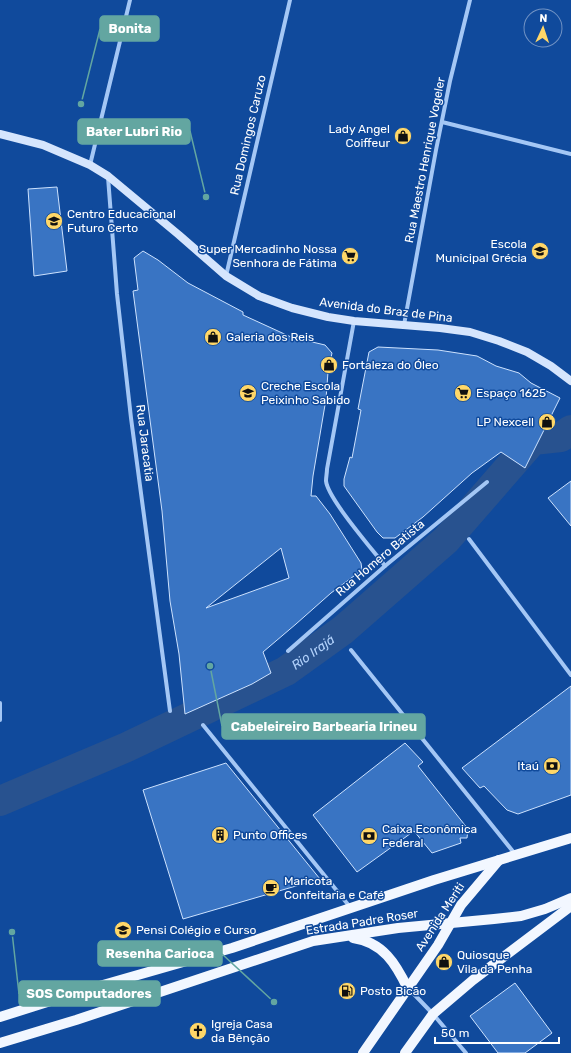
<svg xmlns="http://www.w3.org/2000/svg" width="571" height="1053" font-family="Rubik,sans-serif">
  <style>
    .lines { fill: none; stroke-linecap: round; stroke-linejoin: round }
    .river { stroke: #28528f; stroke-width: 30 }
    .building { fill: #3974c3; stroke: #cde2fe; fill-rule: evenodd }
    .street { stroke: #a4c7f5; stroke-width: 4 }
    .secondary { stroke: #d5e5fd; stroke-width: 8 }
    .primary { stroke: #f2f7ff; stroke-width: 10 }
    .labels { text-anchor: middle; dominant-baseline: central; stroke-width: 3; stroke-linejoin: round; paint-order: stroke }
    .poi-label { font-size: 12px; fill: #fff; stroke: #104a9c; text-anchor: start }
    .street-label { font-size: 12px; fill: #fff; stroke: #104a9c }
    .water-label { font-size: 13px; font-style: italic; fill: #b1d1fb; stroke: #104a9c }
    .leader { fill: none; stroke: #63a6a1; stroke-width: 1.5 }
    .callout-dot { fill: #63a6a1; stroke: #104a9c; stroke-width: 1.5 }
    .callout { fill: #63a6a1; stroke: #63a6a1; stroke-width: 1.5 }
    .callout-label { font-size: 13px; text-anchor: middle; font-weight: bold; fill: #fff }
  </style>
  <rect width="100%" height="100%" fill="#104a9c"/>
  <g class="lines">
    <!-- river -->
    <path class="river" id="s1" d="M0 801 127 747 286 671 343 630 446 540 533 440 561 437 571 430"/>
  </g>
  <!-- building -->
  <g class="building">
    <polygon points="57,187 67,271 34,276 28,189"/>
    <path d="M143 251 158 260 188 283 243 312V315L291 337 325 345 332 353 328 372 326 399 313 476 311 496H316L330 514 361 563 362 570 331 593 296 624 263 652 271 673 252 684 185 714 179 654 170 601 162 511 133 291 138 290 134 258ZM281 548 289 578 206 608Z"/>
    <polygon points="378,347 438,350 477,356 496,366 519,373 531,383 560,398 525,468 501,452 472,473 423,517 395,538 383,538 377,532 344,486 344,479 350,457 352,458 361,410 358,409 369,352"/>
    <polygon points="571,481 571,526 548,498"/>
    <polygon points="571,686 571,795 518,814 507,810 484,786 480,788 462,768"/>
    <polygon points="405,743 423,762 418,766 468,829 467,838 460,838 461,843 432,853 414,831 357,872 313,815"/>
    <polygon points="226,763 320,879 183,919 143,790"/>
    <polygon points="515,983 552,1033 525,1053 498,1053 470,1016"/>
  </g>
  <g class="lines">
    <!-- street -->
    <g class="street">
      <polyline points="442,122 571,154"/>
      <polyline points="90,165 130,0"/>
      <polyline points="108,177 117,294 131,418 170,711"/>
      <polyline points="226,276 290,0"/>
      <path d="M354 321 327 469C327 473 326 477 326 481 328 499 373 550 385 566"/>
      <polyline points="404,325 436,150 450,81 470,0"/>
      <polyline points="469,539 571,675"/>
      <polyline points="351,650 515,854"/>
      <polyline points="288,651 385,566 487,482"/>
      <polyline points="0,703 0,720"/>
      <polyline points="203,725 350,907"/>
      <polyline points="409,989 433,1014 466,1053"/>
    </g>
    <!-- secondary -->
    <polyline class="secondary" points="0,134 43,145 90,165 108,176 179,235 226,276 259,296 292,308 328,317 354,321 440,328 470,332 499,341 527,352 551,366 571,381"/>
    <!-- primary -->
    <g class="primary">
      <path d="M353 938C383 942 396 964 408 989"/>
      <polyline points="0,1017 82,991 232,948 434,880 571,838"/>
      <polyline points="0,1043 76,1020 313,941 398,928 494,919 521,916 545,909 571,898"/>
      <polyline points="363,1053 438,945 461,905 499,860"/>
      <polyline points="405,1053 433,1014 473,980 571,906"/>
    </g>
  </g>
  <!-- icons -->
  <defs>
    <symbol id="shop-disc" viewBox="-11 -11 22 22"><circle r="9.5" fill="#ffd768" stroke="#104a9c"/><path d="M-5-2.5h2.3a2.7 3.5 0 0 1 5.4 0H5L5.5 6h-11ZM-1.5-2.5h3a1.5 2.3 0 0 0-3 0Z" fill="#111"/></symbol>
    <symbol id="school-disc" viewBox="-11 -11 22 22"><circle r="9.5" fill="#ffd768" stroke="#104a9c"/><path d="M0-5L7-2L0 1L-7-2ZM-4 1L0 2.5L4 1V4Q0 6-4 4Z" fill="#111"/></symbol>
    <symbol id="supermarket-disc" viewBox="-11 -11 22 22"><circle r="9.5" fill="#ffd768" stroke="#104a9c"/><path d="M-6-5.5h2.5l.6 2H6L4.5 2H-2.5L-4.4-4H-6ZM-1.5 3.2a1.3 1.3 0 1 0 .1 0ZM3 3.2a1.3 1.3 0 1 0 .1 0Z" fill="#111"/></symbol>
    <symbol id="bank-disc" viewBox="-11 -11 22 22"><circle r="9.5" fill="#ffd768" stroke="#104a9c"/><path d="M-6-4H6V4H-6ZM0-2.3a2.3 2.3 0 1 0 0 4.6a2.3 2.3 0 1 0 0-4.6Z" fill="#111"/></symbol>
    <symbol id="building-disc" viewBox="-11 -11 22 22"><circle r="9.5" fill="#ffd768" stroke="#104a9c"/><path d="M-4-6H4V6H1V3H-1V6H-4ZM-2.5-4.3h1.7v1.8h-1.7ZM.8-4.3h1.7v1.8H.8ZM-2.5-1h1.7V.8h-1.7ZM.8-1h1.7V.8H.8Z" fill="#111"/></symbol>
    <symbol id="cafe-disc" viewBox="-11 -11 22 22"><circle r="9.5" fill="#ffd768" stroke="#104a9c"/><path d="M-5.5-4.5H6V0H3Q3 3.5 0 3.5H-2.5Q-5.5 3.5-5.5 0ZM3-3.2v2h1.7v-2ZM-6 4.5H4V6H-6Z" fill="#111"/></symbol>
    <symbol id="fuel-disc" viewBox="-11 -11 22 22"><circle r="9.5" fill="#ffd768" stroke="#104a9c"/><path d="M-5.5-6h7V0h2V4h1.3V-2.5L3-4.5l.8-.8L6-3V5H2.5V1h-1V6h-7ZM-4.2-4.7v3.2H.2V-4.7Z" fill="#111"/></symbol>
    <symbol id="church-disc" viewBox="-11 -11 22 22"><circle r="9.5" fill="#ffd768" stroke="#104a9c"/><path d="M-1.2-6h2.4v3.5h3.3v2.4h-3.3V6h-2.4V-.1h-3.3v-2.4h3.3Z" fill="#111"/></symbol>
  </defs>
  <g fill-rule="evenodd">
    <use href="#shop-disc" x="393" y="126" width="20" height="20"/>
    <use href="#school-disc" x="44" y="211" width="20" height="20"/>
    <use href="#school-disc" x="530" y="241" width="20" height="20"/>
    <use href="#supermarket-disc" x="340" y="246" width="20" height="20"/>
    <use href="#shop-disc" x="203" y="327" width="20" height="20"/>
    <use href="#shop-disc" x="319" y="355" width="20" height="20"/>
    <use href="#school-disc" x="238" y="383" width="20" height="20"/>
    <use href="#supermarket-disc" x="453" y="383" width="20" height="20"/>
    <use href="#shop-disc" x="537" y="412" width="20" height="20"/>
    <use href="#bank-disc" x="542" y="756" width="20" height="20"/>
    <use href="#building-disc" x="210" y="825" width="20" height="20"/>
    <use href="#bank-disc" x="359" y="826" width="20" height="20"/>
    <use href="#cafe-disc" x="261" y="878" width="20" height="20"/>
    <use href="#school-disc" x="113" y="920" width="20" height="20"/>
    <use href="#shop-disc" x="434" y="952" width="20" height="20"/>
    <use href="#fuel-disc" x="337" y="981" width="20" height="20"/>
    <use href="#church-disc" x="188" y="1021" width="20" height="20"/>
  </g>
  <g class="labels">
    <!-- poi labels -->
    <g class="poi-label">
      <text x="390" y="129" text-anchor="end">Lady Angel<tspan x="390" dy="14">Coiffeur</tspan></text>
      <text x="67" y="214">Centro Educacional<tspan x="67" dy="14">Futuro Certo</tspan></text>
      <text x="527" y="244" text-anchor="end">Escola<tspan x="527" dy="14">Municipal Grécia</tspan></text>
      <text x="337" y="249" text-anchor="end">Super Mercadinho Nossa<tspan x="337" dy="14">Senhora de Fátima</tspan></text>
      <text x="226" y="337">Galeria dos Reis</text>
      <text x="342" y="365">Fortaleza do Óleo</text>
      <text x="261" y="386">Creche Escola<tspan x="261" dy="14">Peixinho Sabido</tspan></text>
      <text x="476" y="393">Espaço 1625</text>
      <text x="534" y="422" text-anchor="end">LP Nexcell</text>
      <text x="539" y="766" text-anchor="end">Itaú</text>
      <text x="382" y="829">Caixa Econômica<tspan x="382" dy="14">Federal</tspan></text>
      <text x="233" y="835">Punto Offices</text>
      <text x="284" y="881">Maricota<tspan x="284" dy="14">Confeitaria e Café</tspan></text>
      <text x="136" y="930">Pensi Colégio e Curso</text>
      <text x="457" y="955">Quiosque<tspan x="457" dy="14">Vila da Penha</tspan></text>
      <text x="360" y="991">Posto Bicão</text>
      <text x="211" y="1024">Igreja Casa<tspan x="211" dy="14">da Bênção</tspan></text>
    </g>
    <!-- street labels -->
    <g class="street-label">
      <text transform="translate(248 135) rotate(-77)">Rua Domingos Caruzo</text>
      <text transform="translate(425 160) rotate(-79)">Rua Maestro Henrique Vogeler</text>
      <text transform="translate(386 310) rotate(7)">Avenida do Braz de Pina</text>
      <text transform="translate(145 443) rotate(83)">Rua Jaracatia</text>
      <text transform="translate(380 558) rotate(-40)">Rua Homero Batista</text>
      <text transform="translate(440 917) rotate(-57)">Avenida Meriti</text>
      <text transform="translate(362 922) rotate(-9)">Estrada Padre Roser</text>
    </g>
    <!-- water labels -->
    <g class="water-label">
      <text stroke="none"><textPath href="#s1" startOffset="347">Rio Irajá</textPath></text>
    </g>
  </g>
  <!-- callouts -->
  <path class="leader" d="M81 104L100 29M206 197L190 131M210 666L222 726M274 1002L222 954M12 932L19 994"/>
  <g class="callout-dot">
    <circle cx="81" cy="104" r="4"/>
    <circle cx="206" cy="197" r="4"/>
    <circle cx="210" cy="666" r="4"/>
    <circle cx="274" cy="1002" r="4"/>
    <circle cx="12" cy="932" r="4"/>
  </g>
  <g class="callout">
    <rect x="100" y="16" width="59" height="25" rx="4"/>
    <rect x="78" y="119" width="112" height="25" rx="4"/>
    <rect x="222" y="714" width="203" height="25" rx="4"/>
    <rect x="98" y="941" width="124" height="25" rx="4"/>
    <rect x="19" y="981" width="141" height="25" rx="4"/>
  </g>
  <g class="callout-label">
    <text x="130" y="33">Bonita</text>
    <text x="134" y="136">Bater Lubri Rio</text>
    <text x="324" y="731">Cabeleireiro Barbearia Irineu</text>
    <text x="160" y="958">Resenha Carioca</text>
    <text x="89" y="998">SOS Computadores</text>
  </g>
  <!-- north arrow -->
  <g transform="translate(543 28) rotate(3)"><circle r="19" fill="#104a9c" stroke="#7092c4"/>
  <path d="M0-3L7 15L0 10L-7 15Z" fill="#ffd768"/>
  <text y="-6" font-size="11" font-weight="bold" text-anchor="middle" fill="#ffffff">N</text>
  </g>
  <!-- scale -->
  <path d="M435 1037v6h124v-6" fill="none" stroke="#ffffff" stroke-width="2"/>
  <text x="441" y="1037" font-size="12" fill="#ffffff" stroke="#104a9c" stroke-width="3" paint-order="stroke">50 m</text>
</svg>
